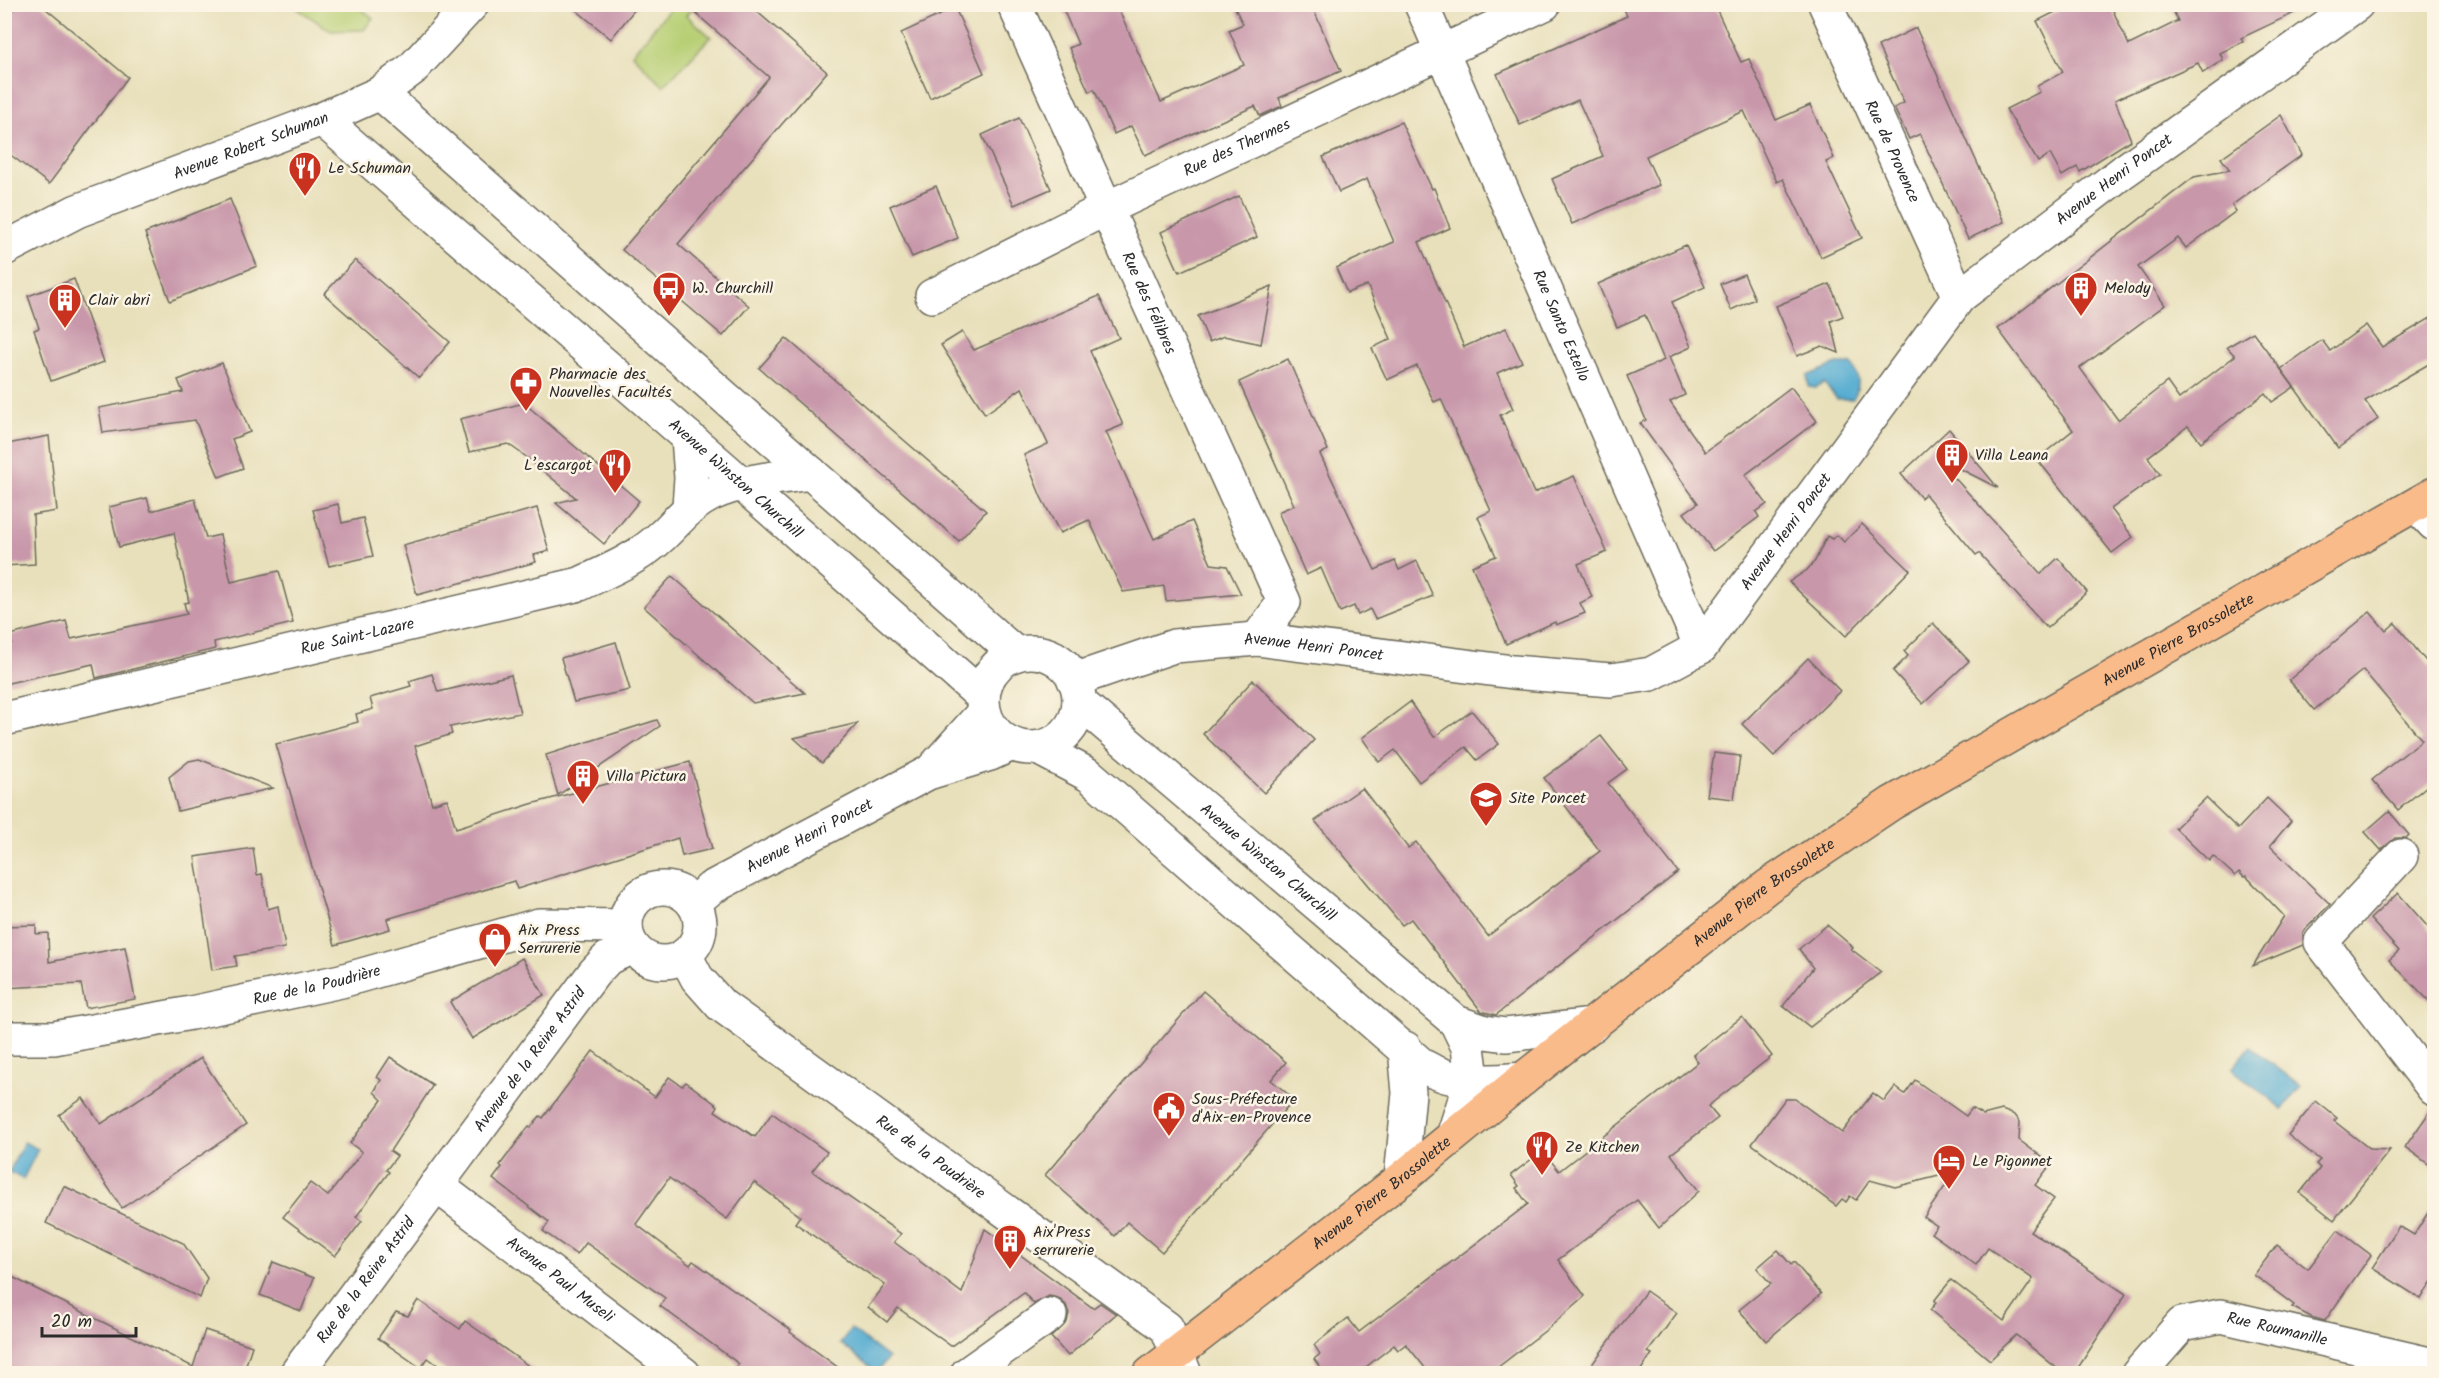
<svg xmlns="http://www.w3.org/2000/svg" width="2439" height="1378" font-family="Kalam,sans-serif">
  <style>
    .green { fill: #b7cf74; stroke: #717d50; stroke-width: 1.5 }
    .water { fill: #54acd1; stroke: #406c7e; stroke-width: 1.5 }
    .building { fill: #c897aa }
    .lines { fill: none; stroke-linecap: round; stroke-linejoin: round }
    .minor-casing { stroke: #6d6a5d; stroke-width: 36 }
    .major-casing { stroke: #6d6a5d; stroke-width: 36 }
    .minor { stroke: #fff; stroke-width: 33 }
    .major { stroke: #fabb8b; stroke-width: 33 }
    .labels { text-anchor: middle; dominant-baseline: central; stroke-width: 5; stroke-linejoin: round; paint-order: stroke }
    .street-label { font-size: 16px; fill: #2b2b2b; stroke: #fcf5e5 }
    .poi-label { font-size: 16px; fill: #2b2b2b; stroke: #fcf5e5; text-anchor: start }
  </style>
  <rect width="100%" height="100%" fill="#fcf5e5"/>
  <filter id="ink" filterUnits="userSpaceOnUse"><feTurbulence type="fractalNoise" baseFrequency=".0167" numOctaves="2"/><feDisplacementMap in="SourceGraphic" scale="12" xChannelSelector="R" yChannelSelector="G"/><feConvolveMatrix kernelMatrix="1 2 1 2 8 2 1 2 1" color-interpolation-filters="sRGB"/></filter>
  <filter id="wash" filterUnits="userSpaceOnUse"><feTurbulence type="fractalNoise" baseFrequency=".008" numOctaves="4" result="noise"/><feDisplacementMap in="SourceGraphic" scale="24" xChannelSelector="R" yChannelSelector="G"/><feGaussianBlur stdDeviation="1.35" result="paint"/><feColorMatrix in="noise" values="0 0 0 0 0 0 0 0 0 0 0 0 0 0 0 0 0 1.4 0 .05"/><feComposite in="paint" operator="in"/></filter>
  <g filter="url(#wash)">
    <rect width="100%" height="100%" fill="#e8e0bb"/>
    <!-- green -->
    <g class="green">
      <polygon points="292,5 356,5 373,18 364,30 331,31"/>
      <polygon points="673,5 696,5 686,15 711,37 663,86 632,54"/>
    </g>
    <!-- water -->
    <g class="water">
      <path d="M1837 364H1852C1859 378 1861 384 1853 399H1837L1824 383 1816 388 1809 387 1807 376Z"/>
      <polygon points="2250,1047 2301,1086 2283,1109 2232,1069"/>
      <polygon points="24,1142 38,1149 23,1179 9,1172"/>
      <polygon points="851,1329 888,1358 877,1372 840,1343"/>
    </g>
    <g id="blocks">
      <!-- building -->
      <g class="building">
        <polygon points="17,4 40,4 128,77 49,184 4,150 4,21"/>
        <polygon points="569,4 639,4 611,39"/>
        <polygon points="685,4 748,4 827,72 678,244 749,306 723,336 622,250 769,77"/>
        <polygon points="1061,4 1116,4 1161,102 1244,65 1229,30 1243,24 1233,4 1311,4 1341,71 1279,98 1282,106 1260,116 1255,106 1145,155 1131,126 1114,134 1094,89 1089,92 1069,48 1078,44"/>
        <polygon points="1622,4 1714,4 1741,62 1749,59 1776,120 1810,105 1834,158 1826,162 1862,238 1821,257 1783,179 1777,182 1744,111 1646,156 1659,185 1572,224 1552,179 1603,156 1578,100 1520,125 1497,74 1627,16"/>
        <polygon points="2071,4 2110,4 2129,45 2178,21 2170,4 2313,4 2241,38 2243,42 2220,53 2223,60 2203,73 2198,63 2115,100 2131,140 2080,172 2077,167 2062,176 2050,154 2038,162 2006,109 2040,92 2037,86 2063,72 2037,21"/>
        <polygon points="955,8 984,73 930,98 901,33"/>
        <polygon points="1916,28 2004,222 1968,239 1920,134 1909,139 1894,108 1904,103 1878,46"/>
        <polygon points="2281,115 2302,155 2232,205 2236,211 2186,248 2178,238 2138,267 2165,305 2080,368 2118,420 2167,382 2179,399 2235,356 2227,347 2253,332 2294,387 2272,402 2265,393 2201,442 2188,426 2148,457 2160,474 2111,509 2133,537 2112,553 2037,459 2073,430 1998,329 2194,177 2230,170 2221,158"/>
        <polygon points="1019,118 1051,189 1014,205 982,135"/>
        <polygon points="1401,122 1432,189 1434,188 1450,228 1419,242 1464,347 1506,328 1522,362 1497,373 1513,409 1500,415 1534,493 1574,476 1607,552 1578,564 1592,597 1580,603 1585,613 1556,625 1555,622 1506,644 1472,566 1496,556 1478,517 1491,511 1441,399 1434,402 1417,366 1387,380 1372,348 1391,339 1367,285 1347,293 1336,268 1394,242 1367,179 1339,192 1323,157"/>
        <polygon points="936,186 958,238 912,257 890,206"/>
        <polygon points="1239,196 1257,237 1179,272 1161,232"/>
        <polygon points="230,199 257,266 170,301 145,233"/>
        <polygon points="1686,245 1705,287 1672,302 1691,347 1669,357 1685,395 1670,402 1705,452 1791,387 1817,421 1745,475 1767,504 1756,512 1759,517 1713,551 1684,513 1698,503 1640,423 1646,420 1627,376 1664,360 1645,315 1617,327 1598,284"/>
        <polygon points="355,260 450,342 419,378 324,294"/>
        <polygon points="1744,274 1755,299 1731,310 1720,284"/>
        <polygon points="74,279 104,362 51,381 34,330 39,328 28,296"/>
        <polygon points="1830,284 1843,316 1831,321 1839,353 1822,346 1797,356 1776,306"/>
        <polygon points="1272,286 1261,344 1224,336 1209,342 1198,316"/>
        <polygon points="1099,296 1119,338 1090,351 1123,425 1106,432 1154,539 1192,521 1211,564 1227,566 1241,594 1166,601 1164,586 1123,592 1089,520 1060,533 1041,497 1024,455 1048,444 1022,388 985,414 941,345 962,332 974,350"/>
        <polygon points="2434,316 2434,361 2365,401 2378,419 2338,448 2281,369 2322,340 2330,351 2366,325 2382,347"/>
        <polygon points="786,338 986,511 959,541 759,368"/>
        <polygon points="1288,359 1328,450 1320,454 1375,570 1395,561 1399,570 1417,561 1433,596 1375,619 1370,609 1358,615 1354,606 1340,612 1321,568 1306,575 1278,512 1294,505 1239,382"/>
        <polygon points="222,363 250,432 232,439 243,468 219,477 195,420 103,433 99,408 183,392 178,380"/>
        <polygon points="524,403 639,501 604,544 556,503 576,498 525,456 508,444 469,452 460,419"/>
        <polygon points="1949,429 1998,488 1935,456 2041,574 2058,558 2087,592 2047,628 1979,553 1976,555 1925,494 1921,498 1901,474"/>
        <polygon points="49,436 57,511 33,515 35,564 4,566 4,456 8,456 7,444"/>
        <polygon points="147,498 151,511 195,499 206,538 220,535 231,582 279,571 293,623 214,642 215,649 96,678 93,664 4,684 4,645 12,643 10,635 66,621 71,639 187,614 184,603 189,602 174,533 119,547 109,507"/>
        <polygon points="338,504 342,523 363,518 373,556 329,566 313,510"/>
        <polygon points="537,508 549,551 534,555 536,562 417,595 403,545"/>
        <polygon points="1862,524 1910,570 1846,636 1789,582 1807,570 1815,561 1827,536 1832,539 1837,535 1844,542"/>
        <polygon points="672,576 805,693 753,703 644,607"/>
        <polygon points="2370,612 2386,631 2395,623 2434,671 2434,780 2398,810 2372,780 2422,740 2363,670 2314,710 2289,680"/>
        <polygon points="1933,623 1969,661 1923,704 1893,671 1908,656 1904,651"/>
        <polygon points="616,642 630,690 574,702 561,658"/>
        <polygon points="1808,658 1840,691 1774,756 1742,724"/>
        <polygon points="432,674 438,692 511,675 520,713 450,727 452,734 415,746 432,804 447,799 456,828 531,804 690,762 712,849 682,856 678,838 517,889 514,881 387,919 390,929 335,945 276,744 358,722 356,714 373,709 370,698 411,686 409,681"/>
        <polygon points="1253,680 1314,740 1264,793 1203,734"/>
        <polygon points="1410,702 1434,737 1472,711 1499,744 1477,760 1466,747 1419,782 1395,750 1379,762 1362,738"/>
        <polygon points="657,720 660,726 558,795 546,755"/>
        <polygon points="858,723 822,763 794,738"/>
        <polygon points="1601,736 1627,769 1608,783 1678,872 1496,1015 1481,1011 1411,919 1402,925 1315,821 1362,788 1408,848 1416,842 1488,936 1600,851 1544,778"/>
        <polygon points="1714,753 1740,756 1734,799 1707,796"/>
        <polygon points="199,759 273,788 178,811 169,777 189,761"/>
        <polygon points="2206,798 2238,829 2267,798 2291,821 2270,846 2330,904 2303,932 2303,945 2253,966 2284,916 2246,876 2244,877 2239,872 2235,876 2213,856 2209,861 2175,828"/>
        <polygon points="2389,811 2409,835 2406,838 2395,838 2381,850 2365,832"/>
        <polygon points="253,848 257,875 262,874 268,909 278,906 285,948 235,956 237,966 212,970 195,857"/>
        <polygon points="2398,893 2434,934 2434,1006 2389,960 2399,951 2370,919"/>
        <polygon points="36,925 36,934 48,933 49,962 125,947 135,999 86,1008 81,984 4,988 4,926"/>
        <polygon points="1827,925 1853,947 1851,949 1881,972 1810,1027 1783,1006 1813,968 1799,949"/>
        <polygon points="522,958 544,995 472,1039 450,1002"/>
        <polygon points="1203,991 1286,1062 1271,1080 1294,1099 1162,1252 1127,1222 1115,1236 1045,1175"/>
        <polygon points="1742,1017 1772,1056 1708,1106 1718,1118 1671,1154 1699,1191 1659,1228 1637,1200 1558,1260 1585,1296 1550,1327 1489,1374 1430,1374 1406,1344 1398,1350 1394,1345 1357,1374 1325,1374 1314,1359 1320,1354 1314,1345 1348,1318 1359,1332 1528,1204 1516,1188 1519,1186 1511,1175 1541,1152 1549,1163 1551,1161 1559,1171 1698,1062 1693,1055"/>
        <polygon points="593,1051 655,1097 669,1077 682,1086 686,1082 718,1106 715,1111 755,1137 772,1113 827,1152 812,1171 901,1234 894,1242 962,1293 985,1229 1093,1308 1100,1303 1116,1314 1068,1356 1051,1337 1067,1322 1069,1313 1066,1305 1058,1298 1049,1296 1034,1304 1024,1293 951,1346 898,1308 887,1322 868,1307 885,1285 795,1223 800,1216 754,1182 727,1219 669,1178 636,1224 690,1265 693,1261 791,1330 790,1332 847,1374 731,1374 739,1364 660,1306 665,1298 586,1243 577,1255 543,1231 549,1222 493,1179 502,1167 500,1165 529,1126 531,1127 540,1116 543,1118"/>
        <polygon points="390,1057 433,1085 390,1151 397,1156 386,1170 389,1172 356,1217 362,1221 335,1256 283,1217 310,1183 328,1196 362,1152 350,1143 382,1100 374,1092 381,1080 377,1077"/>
        <polygon points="201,1058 246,1125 122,1208 59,1115 83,1098 101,1124"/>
        <polygon points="1915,1080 1966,1116 1972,1108 1983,1115 2002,1110 2015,1115 2020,1122 2019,1140 2051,1164 2035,1185 2054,1199 2030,1231 2126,1294 2074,1374 2064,1374 2016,1335 1990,1360 1930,1310 1936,1303 1934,1301 1951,1280 2004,1321 2033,1279 1988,1248 1976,1265 1931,1233 1937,1226 1924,1217 1955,1172 1895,1187 1870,1180 1856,1200 1850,1196 1846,1202 1842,1199 1836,1206 1752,1144 1785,1099 1795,1099 1842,1133 1873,1093 1884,1101 1895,1087 1905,1094"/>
        <polygon points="2316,1101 2337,1118 2334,1121 2370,1149 2390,1150 2334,1220 2300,1193 2320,1168 2316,1164 2320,1160 2288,1135"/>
        <polygon points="2433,1107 2434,1107 2434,1168 2405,1147"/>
        <polygon points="64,1186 183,1243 207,1278 200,1298 46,1223"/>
        <polygon points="2434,1203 2434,1278 2421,1299 2372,1268 2399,1226 2414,1235"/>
        <polygon points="2338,1230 2371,1255 2325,1321 2311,1317 2292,1307 2294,1305 2254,1275 2277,1245 2308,1269"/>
        <polygon points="1778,1250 1791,1265 1794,1262 1821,1294 1766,1341 1739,1310 1771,1284 1757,1268"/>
        <polygon points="273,1262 314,1278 301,1311 260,1295"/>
        <polygon points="4,1273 193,1367 205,1330 252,1346 243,1374 4,1374"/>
        <polygon points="1646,1291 1677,1313 1648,1352 1652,1354 1638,1374 1585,1374"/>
        <polygon points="418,1300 460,1329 465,1321 540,1374 450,1374 428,1358 421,1368 378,1338 396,1312 408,1316"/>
      </g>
    </g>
  </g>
  <g filter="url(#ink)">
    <use href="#blocks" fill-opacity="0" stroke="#6d6a5d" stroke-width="1.5"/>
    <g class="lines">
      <defs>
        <g id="minor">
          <path id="s1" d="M1014 4 1284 602 1257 639"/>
          <path id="s2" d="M1421 4 1701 647"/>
          <path id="s3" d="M1825 4 1959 297"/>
          <polyline points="380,93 1016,654"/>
          <path id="s4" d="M322 119 726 470 983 697"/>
          <path id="s5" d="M4 249 77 211 322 119 380 93 412 69 472 4"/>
          <path id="s6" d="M932 296 1105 209 1544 4"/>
          <polyline points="688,437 691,478 689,507"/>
          <polyline points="2416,505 2434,524"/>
          <circle cx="1031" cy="700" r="48"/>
          <path id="s7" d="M1074 680 1174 646 1257 639 1513 672 1611 680 1651 674 1701 647 1959 297 2124 171 2357 4"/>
          <path id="s8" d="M1079 702 1456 1022 1485 1032 1506 1035 1593 1025"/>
          <path id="s9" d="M4 719 580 584C610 570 639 558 663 535 681 518 688 506 712 494 742 480 778 478 811 473"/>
          <path d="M1038 748 1089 775 1423 1066C1455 1085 1487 1082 1523 1079"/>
          <polyline points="930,772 984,712"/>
          <polyline points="2401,856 2321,942 2434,1089"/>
          <circle cx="663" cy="925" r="37"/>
          <path id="s10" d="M693 903 711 888 928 773 990 754 1012 744"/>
          <path id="s11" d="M685 955 697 978 721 1005 1167 1328 1185 1374"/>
          <path id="s12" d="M4 1038H54L191 1013 341 981 539 925 626 926"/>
          <polyline points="1453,1136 1472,1078 1468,1047 1456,1022"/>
          <polyline points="1401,1179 1409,1093 1405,1048"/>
          <path id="s13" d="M436 1185 684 1374"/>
          <path id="s14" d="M296 1374 594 973 608 958 633 947"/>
          <polyline points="967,1374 1050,1315"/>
          <path id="s15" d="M2138 1374 2182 1324 2221 1316 2434 1365"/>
        </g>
        <g id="major">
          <path id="s16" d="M1150 1374 1401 1179 1523 1079 1768 886 1892 803 2434 494"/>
        </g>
      </defs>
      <!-- minor casing -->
      <use href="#minor" class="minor-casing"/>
      <!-- major casing -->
      <use href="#major" class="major-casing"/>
      <!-- minor -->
      <use href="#minor" class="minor"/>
      <!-- major -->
      <use href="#major" class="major"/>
    </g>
  </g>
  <!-- icons -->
  <defs>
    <symbol id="restaurant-pin" viewBox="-11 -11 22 30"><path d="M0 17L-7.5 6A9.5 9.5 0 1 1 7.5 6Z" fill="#c8321e" stroke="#fcf5e5"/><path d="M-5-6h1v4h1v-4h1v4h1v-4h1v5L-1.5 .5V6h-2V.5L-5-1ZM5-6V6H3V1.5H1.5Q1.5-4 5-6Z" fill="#fff"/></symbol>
    <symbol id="bus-pin" viewBox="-11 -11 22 30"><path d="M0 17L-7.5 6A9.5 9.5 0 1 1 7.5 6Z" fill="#c8321e" stroke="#fcf5e5"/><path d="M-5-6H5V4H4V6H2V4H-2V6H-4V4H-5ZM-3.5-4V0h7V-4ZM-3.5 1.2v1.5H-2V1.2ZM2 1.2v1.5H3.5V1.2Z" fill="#fff"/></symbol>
    <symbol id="building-pin" viewBox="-11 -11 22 30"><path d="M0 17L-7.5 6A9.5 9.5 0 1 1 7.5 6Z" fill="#c8321e" stroke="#fcf5e5"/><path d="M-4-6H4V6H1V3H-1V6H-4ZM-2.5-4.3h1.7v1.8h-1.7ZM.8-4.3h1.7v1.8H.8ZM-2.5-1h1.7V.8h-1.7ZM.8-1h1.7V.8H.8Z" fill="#fff"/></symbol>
    <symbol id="pharmacy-pin" viewBox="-11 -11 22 30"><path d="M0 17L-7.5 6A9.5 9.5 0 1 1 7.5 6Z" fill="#c8321e" stroke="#fcf5e5"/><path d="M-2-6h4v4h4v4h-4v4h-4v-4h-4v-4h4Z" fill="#fff"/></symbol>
    <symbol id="university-pin" viewBox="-11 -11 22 30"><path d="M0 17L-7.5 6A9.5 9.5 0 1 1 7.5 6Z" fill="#c8321e" stroke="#fcf5e5"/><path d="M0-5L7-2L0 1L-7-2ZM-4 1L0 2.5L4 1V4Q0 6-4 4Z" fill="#fff"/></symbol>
    <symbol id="shop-pin" viewBox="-11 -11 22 30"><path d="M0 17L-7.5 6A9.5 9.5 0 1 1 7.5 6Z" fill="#c8321e" stroke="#fcf5e5"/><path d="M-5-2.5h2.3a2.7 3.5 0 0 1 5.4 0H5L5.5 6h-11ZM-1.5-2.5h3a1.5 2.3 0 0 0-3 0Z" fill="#fff"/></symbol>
    <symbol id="civic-pin" viewBox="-11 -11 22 30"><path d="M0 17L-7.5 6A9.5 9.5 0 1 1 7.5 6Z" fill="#c8321e" stroke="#fcf5e5"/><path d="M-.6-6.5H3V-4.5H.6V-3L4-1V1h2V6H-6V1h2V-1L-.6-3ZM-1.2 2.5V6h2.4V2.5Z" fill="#fff"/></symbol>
    <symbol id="hotel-pin" viewBox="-11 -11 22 30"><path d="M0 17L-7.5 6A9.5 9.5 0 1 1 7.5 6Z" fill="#c8321e" stroke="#fcf5e5"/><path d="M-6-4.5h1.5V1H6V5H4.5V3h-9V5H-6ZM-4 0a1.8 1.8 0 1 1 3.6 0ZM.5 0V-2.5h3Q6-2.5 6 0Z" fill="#fff"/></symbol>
  </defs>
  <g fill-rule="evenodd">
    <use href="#restaurant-pin" x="286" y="149" width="38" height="52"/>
    <use href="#bus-pin" x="650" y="269" width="38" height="52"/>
    <use href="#building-pin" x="2062" y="269" width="38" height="52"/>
    <use href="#building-pin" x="46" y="281" width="38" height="52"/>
    <use href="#pharmacy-pin" x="507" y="364" width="38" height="52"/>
    <use href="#building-pin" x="1933" y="436" width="38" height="52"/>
    <use href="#restaurant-pin" x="596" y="446" width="38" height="52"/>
    <use href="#building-pin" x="564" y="757" width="38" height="52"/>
    <use href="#university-pin" x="1467" y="779" width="38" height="52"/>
    <use href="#shop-pin" x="476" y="920" width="38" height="52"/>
    <use href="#civic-pin" x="1150" y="1089" width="38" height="52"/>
    <use href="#restaurant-pin" x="1523" y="1128" width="38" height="52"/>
    <use href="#hotel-pin" x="1930" y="1142" width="38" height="52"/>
    <use href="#building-pin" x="991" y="1222" width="38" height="52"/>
  </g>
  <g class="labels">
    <!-- street labels -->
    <g class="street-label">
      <text stroke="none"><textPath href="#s5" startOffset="268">Avenue Robert Schuman</textPath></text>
      <text stroke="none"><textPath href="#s6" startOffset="339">Rue des Thermes</textPath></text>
      <text stroke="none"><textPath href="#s3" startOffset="162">Rue de Provence</textPath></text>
      <text stroke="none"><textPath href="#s7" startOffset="1272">Avenue Henri Poncet</textPath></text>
      <text stroke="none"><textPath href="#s1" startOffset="328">Rue des Félibres</textPath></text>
      <text stroke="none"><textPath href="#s2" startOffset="351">Rue Santo Estello</textPath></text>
      <text stroke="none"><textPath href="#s4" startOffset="548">Avenue Winston Churchill</textPath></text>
      <text stroke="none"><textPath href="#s7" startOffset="786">Avenue Henri Poncet</textPath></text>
      <text stroke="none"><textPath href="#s9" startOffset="363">Rue Saint-Lazare</textPath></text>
      <text stroke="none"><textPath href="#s16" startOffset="1266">Avenue Pierre Brossolette</textPath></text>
      <text stroke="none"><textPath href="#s7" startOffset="246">Avenue Henri Poncet</textPath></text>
      <text stroke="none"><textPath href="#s10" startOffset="135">Avenue Henri Poncet</textPath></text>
      <text stroke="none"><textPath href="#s8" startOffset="248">Avenue Winston Churchill</textPath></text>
      <text stroke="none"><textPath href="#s16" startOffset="780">Avenue Pierre Brossolette</textPath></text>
      <text stroke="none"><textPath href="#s12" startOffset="318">Rue de la Poudrière</textPath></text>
      <text stroke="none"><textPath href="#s14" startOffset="392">Avenue de la Reine Astrid</textPath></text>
      <text stroke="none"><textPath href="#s11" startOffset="321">Rue de la Poudrière</textPath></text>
      <text stroke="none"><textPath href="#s16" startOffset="294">Avenue Pierre Brossolette</textPath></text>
      <text stroke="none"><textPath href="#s14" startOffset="117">Rue de la Reine Astrid</textPath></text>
      <text stroke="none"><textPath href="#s13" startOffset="156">Avenue Paul Museli</textPath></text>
      <text stroke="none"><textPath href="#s15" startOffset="164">Rue Roumanille</textPath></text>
    </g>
    <!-- poi labels -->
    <g class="poi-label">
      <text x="328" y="168">Le Schuman</text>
      <text x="692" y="288">W. Churchill</text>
      <text x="2104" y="288">Melody</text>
      <text x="88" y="300">Clair abri</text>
      <text x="549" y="374">Pharmacie des<tspan x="549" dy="18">Nouvelles Facultés</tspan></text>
      <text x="1975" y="455">Villa Leana</text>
      <text x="592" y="465" text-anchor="end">L’escargot</text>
      <text x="606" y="776">Villa Pictura</text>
      <text x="1509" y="798">Site Poncet</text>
      <text x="518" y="930">Aix Press<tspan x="518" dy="18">Serrurerie</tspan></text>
      <text x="1192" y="1099">Sous-Préfecture<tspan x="1192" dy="18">d'Aix-en-Provence</tspan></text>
      <text x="1565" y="1147">Ze Kitchen</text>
      <text x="1972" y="1161">Le Pigonnet</text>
      <text x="1033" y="1232">Aix'Press<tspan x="1033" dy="18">serrurerie</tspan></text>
    </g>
  </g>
  <!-- margin -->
  <rect width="2439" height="1378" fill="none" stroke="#fcf5e5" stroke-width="24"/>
  <!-- scale -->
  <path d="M42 1327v9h94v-9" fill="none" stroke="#2b2b2b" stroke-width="3"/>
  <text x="51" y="1327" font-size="18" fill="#2b2b2b" stroke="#fcf5e5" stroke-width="4.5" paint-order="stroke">20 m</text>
</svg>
